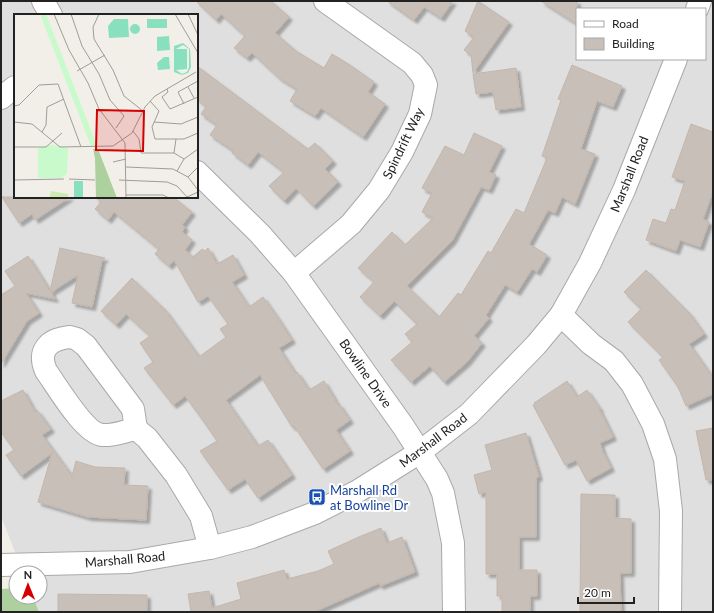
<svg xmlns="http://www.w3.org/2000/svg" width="714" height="613" font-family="Lato,sans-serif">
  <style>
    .residential { fill: #e0dfdf; fill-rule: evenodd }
    .forest { fill: #add19e }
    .building { fill: #c7bfb8; stroke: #c4b6ab; filter: url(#shadow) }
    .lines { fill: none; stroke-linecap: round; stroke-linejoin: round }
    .minor-casing { stroke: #a9a9a9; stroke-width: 24 }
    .tertiary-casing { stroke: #a9a9a9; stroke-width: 24 }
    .minor { stroke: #fff; stroke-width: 22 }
    .tertiary { stroke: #fff; stroke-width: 22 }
    .labels { text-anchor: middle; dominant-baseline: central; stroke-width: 4; stroke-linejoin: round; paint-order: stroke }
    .street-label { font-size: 13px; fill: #222; stroke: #fff }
    .transit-label { font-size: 13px; fill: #164399; stroke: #fff; text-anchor: start }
    .inset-road { fill: none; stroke: #9f9d99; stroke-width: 1 }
    .view { fill: #d40000; fill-opacity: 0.15; stroke: #d40000; stroke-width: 2 }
    .inset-edge { fill: none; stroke: #222; stroke-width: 2 }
  </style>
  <defs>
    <filter id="shadow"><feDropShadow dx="3.5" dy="3.5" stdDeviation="1" flood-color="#0004"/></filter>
  </defs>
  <rect width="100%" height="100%" fill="#f2efe9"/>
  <!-- residential -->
  <path class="residential" d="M1 1H713V612H39L33 597H40V573H23L1 516ZM577 9H705V59H577ZM15 15H197V197H15Z"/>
  <!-- forest -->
  <polygon class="forest" points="16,588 16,597 33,597 39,612 1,612 1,589"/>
  <!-- building -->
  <g class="building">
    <polygon points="196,1 271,1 289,17 275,33 296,51 324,68 332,54 350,65 374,82 368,92 385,104 363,137 321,108 315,116 290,101 297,89 279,78 252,53 247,58 234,48 245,36 221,14 216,20"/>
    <polygon points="387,1 453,1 441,18 424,7 414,20"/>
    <polygon points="478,1 509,22 473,73 471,55 464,50 474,37 465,31"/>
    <polygon points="541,1 577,1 577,24"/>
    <polygon points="572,65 622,86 613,107 597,101 581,149 595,154 575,204 562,197 555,213 548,210 529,244 547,255 537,272 532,269 517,292 505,285 486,315 489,318 474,336 482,343 467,362 444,382 430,366 411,382 391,360 412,342 405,334 417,324 394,301 380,316 360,297 374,282 358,268 392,232 405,245 433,218 422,212 432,193 422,188 445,146 464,155 474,133 502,146 489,172 496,175 489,190 481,187 452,241 407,286 439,317 458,293 461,295 488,251 491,253 516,209 524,213 547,158 542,156 561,100 558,99"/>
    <polygon points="197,66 308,149 315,143 333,161 325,169 338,182 313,206 296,188 284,201 269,186 284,172 258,152 248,165 232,153 234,151 210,135 217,125 201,114 206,107 197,99"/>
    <polygon points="516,68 521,107 496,110 493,92 476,94 473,74"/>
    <polygon points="691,124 713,132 713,191 703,219 709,222 700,247 680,240 676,251 646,240 653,219 666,223 671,209 675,210 685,181 672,177"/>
    <polygon points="2,197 70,197 35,220 32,214 19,223"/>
    <polygon points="95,197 173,197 192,212 182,225 185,227 182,232 192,240 185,250 193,257 202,249 205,251 208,248 217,264 233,255 244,275 232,282 249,307 263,297 277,317 292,340 279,348 295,373 297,372 309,390 324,381 338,405 339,404 350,420 336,430 350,451 323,469 294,426 292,427 260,375 226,400 258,446 268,440 292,475 258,498 245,479 228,490 200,451 217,441 204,422 185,396 173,405 144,368 153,362 140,343 150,336 126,314 116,325 101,311 132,278 166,311 199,357 226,337 220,329 228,324 208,296 198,302 174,260 169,266 155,254 159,249 114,212 108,220 95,209 101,202"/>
    <polygon points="60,248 105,258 102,260 92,307 72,303 78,275 51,292 55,299 26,293 39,313 27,321 1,364 1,295 15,286 5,271 28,256 50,291"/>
    <polygon points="646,270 689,313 704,334 689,344 713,378 713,394 686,406 678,387 659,360 663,357 628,322 641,309 624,292"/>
    <polygon points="567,381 577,397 587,390 600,409 599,409 613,437 600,443 603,452 611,468 587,481 576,460 565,465 533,405 535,404 534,403"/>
    <polygon points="23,390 35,412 37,410 51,429 42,435 72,476 76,461 95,467 125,468 124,485 148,486 146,520 88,517 38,502 52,453 21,476 6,455 14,450 1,432 1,401"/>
    <polygon points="713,428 713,480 706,480 696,431"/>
    <polygon points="526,433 539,477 536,478 536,537 519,537 519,570 537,570 537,596 530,596 530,612 502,612 502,596 497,596 497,574 486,574 486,492 479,494 474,475 492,470 485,445"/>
    <polygon points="581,494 615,495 615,518 631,519 631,573 620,573 621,612 580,612"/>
    <polygon points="381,528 387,543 402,537 415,572 380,586 379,583 314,612 191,612 188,594 209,591 212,608 241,599 237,583 284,570 287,579 318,571 334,564 328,551 361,536"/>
    <polygon points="58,594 147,595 147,612 58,612"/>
  </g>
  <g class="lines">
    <defs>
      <g id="minor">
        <polyline points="43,1 51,15"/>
        <polyline points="1,98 15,87"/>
        <polyline points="197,172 260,234 294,273 403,426 437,479 443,493 453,543 454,612"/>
        <polyline points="294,273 351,224 379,190 402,152 420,114 426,85 422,75 412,63 325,1"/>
        <polyline points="561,315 591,344 614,361 632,384 653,424 665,459 671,511 670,612"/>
        <path d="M70 337 77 339 86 346 133 409 136 429C125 431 113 436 102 435 84 433 57 386 46 371 37 350 49 339 70 337Z"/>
        <polyline points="136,429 147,438 176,475 201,516 210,548"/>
      </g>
      <g id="tertiary">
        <polyline points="697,9 700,1"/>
        <polyline points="1,565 130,562 210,548 252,537 315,513 358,491 420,452 469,414 536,345 561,315 590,263 624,190 676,59"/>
      </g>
    </defs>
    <!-- minor casing -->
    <use href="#minor" class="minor-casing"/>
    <!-- tertiary casing -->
    <use href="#tertiary" class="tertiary-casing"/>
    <!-- minor -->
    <use href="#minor" class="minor"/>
    <!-- tertiary -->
    <use href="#tertiary" class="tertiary"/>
  </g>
  <!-- icons -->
  <defs>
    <symbol id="bus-square" viewBox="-11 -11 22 22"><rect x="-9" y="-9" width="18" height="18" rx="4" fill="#1a4fb4" stroke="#fff"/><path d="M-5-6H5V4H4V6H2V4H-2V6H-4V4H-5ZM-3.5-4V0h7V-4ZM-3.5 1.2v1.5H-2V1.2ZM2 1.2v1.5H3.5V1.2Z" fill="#fff"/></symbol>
  </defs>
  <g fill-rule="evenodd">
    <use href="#bus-square" x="307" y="487" width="20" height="20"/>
  </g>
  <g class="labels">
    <!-- street labels -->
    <g class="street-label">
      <text transform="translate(403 143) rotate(-64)">Spindrift Way</text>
      <text transform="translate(629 174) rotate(-68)">Marshall Road</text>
      <text transform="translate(366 373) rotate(55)">Bowline Drive</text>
      <text transform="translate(433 440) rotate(-37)">Marshall Road</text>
      <text transform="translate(125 559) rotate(-5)">Marshall Road</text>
    </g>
    <!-- transit labels -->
    <g class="transit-label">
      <text x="330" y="490">Marshall Rd<tspan x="330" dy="15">at Bowline Dr</tspan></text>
    </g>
  </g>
  <!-- overview -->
  <g transform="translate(14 14)">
    <rect width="184" height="184" fill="#f2efe9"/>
    <path d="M37 177 54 180V184H35Z" fill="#cdebb0"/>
    <path d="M79 135H84L103 184H82L81 144Z" fill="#add19e"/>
    <path d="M26 0H32L83 132H77ZM38 131 54 134 53 160 47 164H24V134Z" fill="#c8facc"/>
    <path d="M100 5H114L115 23 95 24 94 12ZM133 5H153V14H133ZM116 15a5 5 0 1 1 10 0a5 5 0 1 1-10 0ZM155 22 156 36 143 37V23ZM169 29 176 35 177 53 174 59 168 61 160 58V32ZM169 31 175 35V53L173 58 168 60 162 56 173 55V35H162ZM150 43H155L156 55 144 56 143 49ZM60 167H69V184H60Z" fill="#88e0be" fill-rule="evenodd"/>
    <path class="inset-road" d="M40 0 55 36 74 69 85 95 111 129 112 184M57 0 68 32 85 60 96 86 110 102 102 114M85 0 79 13 80 25 99 56 110 82 129 97M161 0 184 39M174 0 184 21M63 57 91 41M174 73 180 84M153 75 154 78 148 83 156 95 184 83M136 87 145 97 138 113 141 125H170L184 119M170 90 164 78 184 67M0 92 5 91 25 71 44 70 67 133M0 108 18 110 46 133 99 132 118 119 131 93 141 82 182 58M140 108 167 110 184 103M119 117 125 125 127 139H160L170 145M28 118 32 111 33 93 50 85M0 133H32L48 119M160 139 162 125M99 148 112 145M112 153 159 155 174 163 184 176M163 157 170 145 184 135M174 163 184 153M55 165 81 166M0 166 50 165M105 166 153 168 163 172 173 183 184 178M112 181H149L155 184"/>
    <path class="view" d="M83 96 130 97 129 137 82 136Z"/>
    <rect width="184" height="184" class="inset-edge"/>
  </g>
  <!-- border -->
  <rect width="714" height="613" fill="none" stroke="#222222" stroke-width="4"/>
  <!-- legend -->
  <rect x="576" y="8" width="130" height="52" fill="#ffffff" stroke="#a7a7a7"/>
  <rect x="584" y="21" width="20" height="6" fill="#ffffff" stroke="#a7a7a7"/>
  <text x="612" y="28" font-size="12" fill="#222222">Road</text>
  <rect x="584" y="38" width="20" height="12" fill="#c7bfb8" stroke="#a7a7a7"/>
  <text x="612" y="48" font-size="12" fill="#222222">Building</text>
  <!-- north arrow -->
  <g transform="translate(28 585) rotate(359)"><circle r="19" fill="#ffffff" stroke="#a7a7a7"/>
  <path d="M0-3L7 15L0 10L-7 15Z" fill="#d40000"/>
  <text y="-6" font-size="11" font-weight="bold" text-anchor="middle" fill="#222222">N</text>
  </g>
  <!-- scale -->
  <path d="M578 597v6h56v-6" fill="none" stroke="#222222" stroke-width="2"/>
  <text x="584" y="597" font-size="12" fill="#222222" stroke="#ffffff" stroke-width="3" paint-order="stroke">20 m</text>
</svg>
